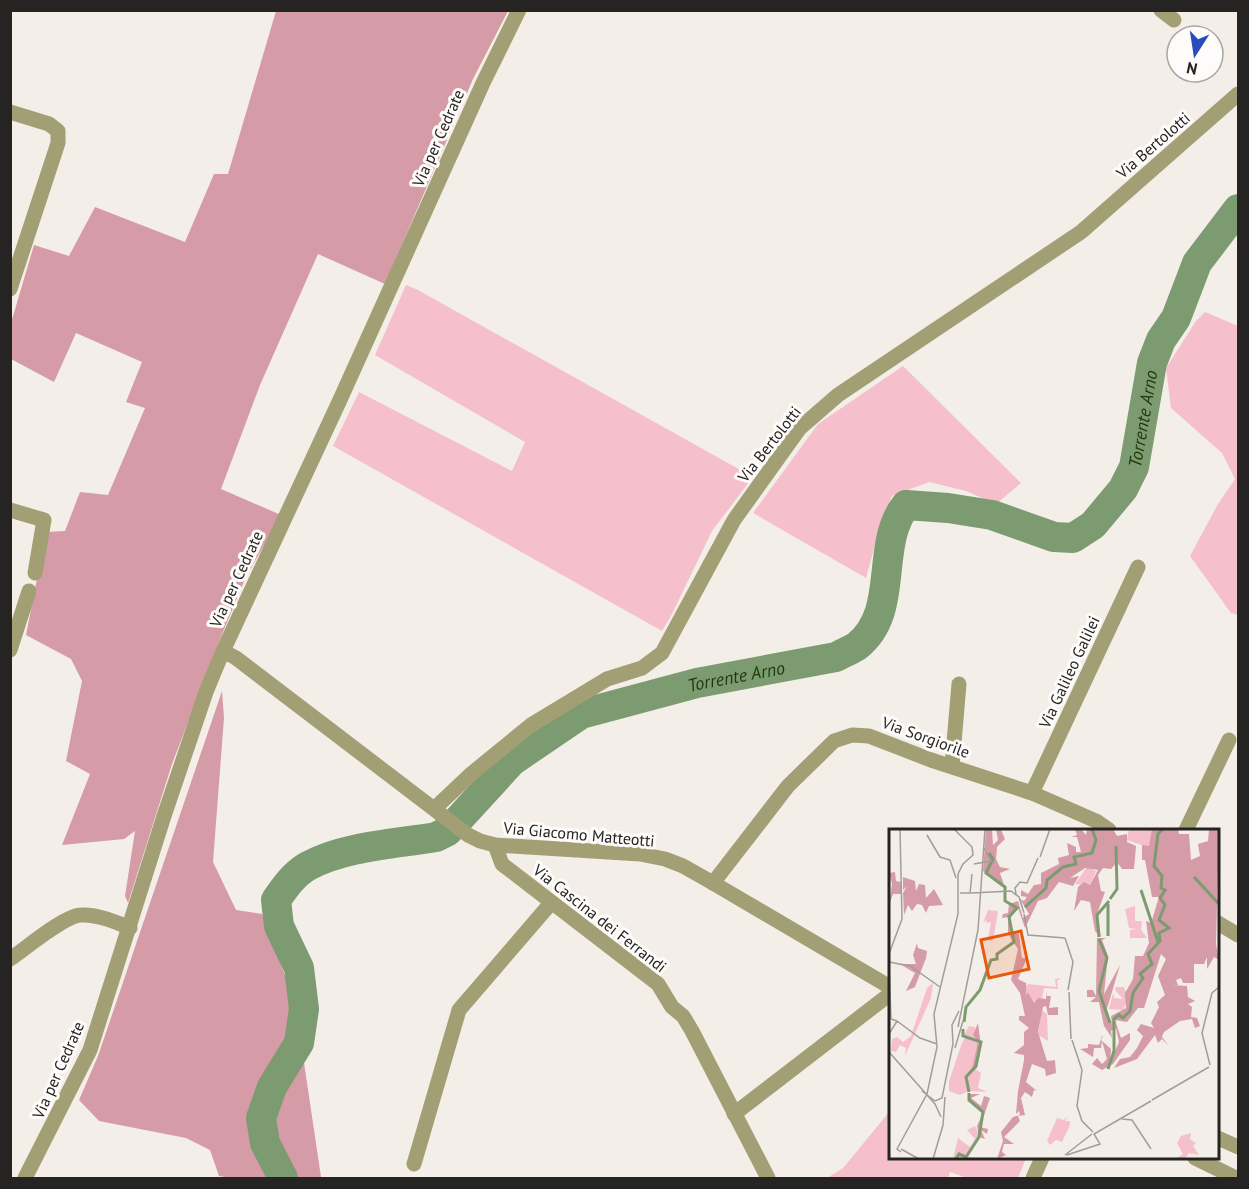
<svg xmlns="http://www.w3.org/2000/svg" width="1249" height="1189" font-family="'PT Sans',sans-serif">
  <style>
    .green { fill: #f5c0cb }
    .forest { fill: #d59ba7 }
    .lines { fill: none; stroke-linecap: round; stroke-linejoin: round }
    .river { stroke: #7c9b70; stroke-width: 30 }
    .minor { stroke: #a29f74; stroke-width: 15 }
    .labels { text-anchor: middle; dominant-baseline: central; stroke-width: 6; stroke-linejoin: round; paint-order: stroke }
    .street-label { font-size: 16px; fill: #262422; stroke: #fefcfa }
    .water-label { font-size: 18px; font-style: italic; fill: #1c3b0d; stroke: #fefcfa }
    .inset-river { fill: none; stroke: #7c9b70; stroke-width: 3 }
    .inset-road { fill: none; stroke: #a29d99; stroke-width: 1.5 }
    .view { fill: #e8590c; fill-opacity: 0.15; stroke: #e8590c; stroke-width: 3 }
    .inset-edge { fill: none; stroke: #262422; stroke-width: 3 }
  </style>
  <rect width="100%" height="100%" fill="#f4eee8"/>
  <!-- green -->
  <g class="green">
    <polygon points="406,285 416,289 753,477 712,531 672,614 662,631 333,446 359,392 512,471 525,442 375,355"/>
    <polygon points="1205,312 1238,326 1238,615 1231,613 1190,556 1218,504 1235,479 1222,453 1171,408 1166,368 1196,321"/>
    <polygon points="903,366 1021,483 996,504 966,491 929,482 892,496 878,534 866,578 753,513 818,424"/>
    <polygon points="890,1111 890,1158 1026,1158 1018,1178 967,1178 950,1172 948,1178 827,1178 843,1168"/>
  </g>
  <!-- forest -->
  <g class="forest">
    <polygon points="276,11 508,11 473,79 385,284 318,254 260,385 221,489 281,515 245,579 218,644 172,764 128,903 125,896 135,831 124,839 62,845 90,774 66,761 82,681 71,659 26,635 46,532 65,531 80,492 108,495 145,408 126,402 142,362 76,333 54,382 11,359 11,323 34,245 69,256 95,207 185,242 214,174 228,174"/>
    <polygon points="222,691 224,718 213,862 236,910 262,914 295,1002 321,1177 325,1178 232,1178 219,1176 210,1150 186,1138 99,1121 79,1100 98,1056"/>
  </g>
  <g class="lines">
    <!-- river -->
    <path class="river" id="s1" d="M283 1178 265 1143 261 1118 272 1087 299 1043 304 1009 299 968 279 926 276 900C285 887 294 874 308 866 346 846 395 844 436 837L448 831 512 761 581 714 697 683 836 657C843 653 851 650 857 646 901 611 874 546 906 505L948 508 992 515 1054 537 1073 538 1093 525 1123 489 1134 467 1152 363 1161 340 1176 318 1197 263 1238 209"/>
    <!-- minor -->
    <g class="minor">
      <polyline points="1161,10 1174,20"/>
      <polyline points="10,112 49,124 58,131 58,143 10,289"/>
      <polyline points="10,510 44,520 35,573"/>
      <polyline points="10,650 29,591"/>
      <polyline points="223,651 236,658 468,835 480,841 495,845 640,854 665,859 683,866 713,883 890,987"/>
      <polyline points="952,766 959,684"/>
      <polyline points="1032,793 1138,567"/>
      <polyline points="435,808 471,774 531,725 607,679 642,668 662,653 734,520 800,428 838,395 1081,232 1238,94"/>
      <polyline points="1186,830 1229,740"/>
      <polyline points="495,845 502,864 658,984 672,1007 683,1016 692,1031 768,1178"/>
      <polyline points="713,883 788,786 834,741 852,735 869,736 931,760 1032,793 1096,821 1109,830"/>
      <polyline points="1218,923 1238,935"/>
      <path d="M10 959C25 949 65 915 81 915 97 914 116 922 130 928"/>
      <polyline points="734,1114 890,994"/>
      <polyline points="1218,1138 1238,1147"/>
      <polyline points="1195,1158 1236,1178"/>
      <polyline points="414,1164 459,1010 551,903"/>
      <polyline points="25,1178 90,1050 164,816 206,692 223,651 339,402 483,83 519,10"/>
      <polyline points="1033,1178 1042,1158"/>
    </g>
  </g>
  <g class="labels">
    <!-- street labels -->
    <g class="street-label">
      <text transform="translate(438 138) rotate(-66)">Via per Cedrate</text>
      <text transform="translate(1153 145) rotate(-41)">Via Bertolotti</text>
      <text transform="translate(769 444) rotate(-52)">Via Bertolotti</text>
      <text transform="translate(236 579) rotate(-65)">Via per Cedrate</text>
      <text transform="translate(1069 672) rotate(-65)">Via Galileo Galilei</text>
      <text transform="translate(926 737) rotate(20)">Via Sorgiorile</text>
      <text transform="translate(579 834) rotate(5)">Via Giacomo Matteotti</text>
      <text transform="translate(600 918) rotate(38)">Via Cascina dei Ferrandi</text>
      <text transform="translate(58 1070) rotate(-66)">Via per Cedrate</text>
    </g>
    <!-- water labels -->
    <g class="water-label">
      <text stroke="none"><textPath href="#s1" startOffset="1422">Torrente Arno</textPath></text>
      <text stroke="none"><textPath href="#s1" startOffset="828">Torrente Arno</textPath></text>
    </g>
  </g>
  <!-- overview -->
  <g transform="translate(889 829)">
    <rect width="330" height="330" fill="#f4eee8"/>
    <path d="M240 0H265L261 19 238 11ZM198 38 207 42 201 56 186 55ZM246 77V92H253L252 101 258 109H241V101L248 100 240 99 236 80ZM99 81 109 82 104 112 99 111 102 93 98 94 97 91 94 94ZM172 149 168 152 169 160 155 159 153 171 149 169 145 174 139 163 138 168 135 159 139 155 167 158 166 150ZM44 154 42 169 16 227 17 219 11 216 7 223 2 222 3 210 8 208 14 213 22 207 38 159ZM227 158H235L239 169 234 181 220 180 224 164 225 169 234 170 226 161ZM153 181 158 185 159 212 149 206ZM80 197 86 198 89 213 82 243 86 240 92 244 89 259 98 263 80 262 71 266 60 262V252L73 214 76 209 88 210 75 206ZM179 287 176 292H181V296L173 313 167 311 161 316 158 312 168 289 175 291ZM86 297 90 306 78 327 85 330H64L69 309 81 318 86 310 78 301ZM302 304 301 310 307 314 304 317 310 326 300 324 296 330H286L294 325 288 314 292 307Z" fill="#f5c0cb"/>
    <path d="M97 0H103L104 16 109 11 107 0 112 1 116 10 108 18 107 30 111 38 121 40 111 44 116 59 94 42ZM186 0H192L197 6 198 0H224L228 7 238 5V13L247 17 245 40H233L228 33 222 40 214 39 209 46 212 62 216 63 208 85 212 108 206 102 201 73 192 71 185 82 189 58 195 53 201 56 209 41 196 39 181 49 190 47 184 57 170 53 158 69 149 72 136 99 129 79 124 76 128 81 121 86 123 103 130 105 133 129H138L129 150 137 154V167L139 163 145 174 149 169 157 170 158 162V167H162L160 179 169 178V186H159L157 177 154 178 149 203 158 232 166 231 167 244 157 247 156 240 143 235 137 253 148 262 145 261 143 268 136 263 132 269 136 286 129 287 131 292 115 308 125 315H115L113 323 117 326 108 330 114 312 112 303 124 288 131 286 130 282 127 285 129 262 135 231V226L125 224 135 216V203L140 199 130 191V187H136L131 164 122 151 129 120 119 105V88L113 89 114 85 119 84 120 75 129 72 134 89 140 85 131 70 135 72 138 68 132 67V61L139 65 145 56 152 55V44L170 35 169 29 180 26 178 14 187 18V23H192L188 8H182L188 6ZM263 0H289L290 5H300L302 31 311 27 309 15 319 12 320 0H330L327 115 330 131 325 128 318 140V128L315 135H305V154H294L292 149 287 151 289 156H283L298 157 299 168 306 172 299 175 303 178 302 188 308 189 311 197 306 199 303 190 291 192 275 203 273 208 279 216 273 210 269 214 266 206 248 230 225 239 231 230 241 228 248 219 254 207 248 201 252 195 265 199 262 194 270 178 268 173 276 166 269 147 277 130 272 125 255 179H249L238 193 226 191 232 209 241 204V211L224 235 213 241 203 235 208 229 213 235 218 230 213 212 212 219H205L204 228 191 220 199 219V215L210 216 213 207H214L212 211 222 220 221 233 230 213 227 199 222 202 223 209 215 197 210 173H201L207 168H198V161H204L207 167 208 109H217L213 111 219 127 215 165 231 136 217 183 223 195 222 187 237 179 236 164 244 150 246 127H254L260 114 257 92 262 94 270 68H263L256 31H253V16L260 17ZM6 43 7 52 12 53V65H4L0 76 3 55 0 44ZM14 48 26 52 27 62 30 55 36 56 37 69 45 60 54 76 40 77 37 84 33 76 28 75 23 82 19 76 15 86 14 64 18 57 14 61ZM28 114 29 119 38 122 37 129 26 158 17 162 26 144 14 137 26 141 9 135H27L24 126ZM89 194 92 217 88 239 82 244 89 212 84 206ZM79 265H91L82 269 92 277 95 267 101 269 91 298 99 300 98 305 92 301 96 310 90 308 88 297 94 284 81 273Z" fill="#d59ba7"/>
    <path class="inset-river" d="M305 48 330 75M252 61 269 113M221 70 228 60 227 17M219 75V107M136 78 157 59 158 51 174 38 187 35 185 28 203 24 207 11 203 0M210 108 208 86 220 72M210 110 218 129 210 162 221 194M75 193 77 178 91 161 102 131 108 130V125L125 113 120 88 128 79 116 72V58L97 44 104 30 100 24M74 200V207L92 213 87 237 77 248 80 263M219 240 225 222V190L230 186 234 189 241 182 244 164 254 149 251 145 263 135 259 125 271 112 270 104 280 99 270 91 276 76 271 69 276 61 272 59 273 47 265 37 269 5 274 0M67 330 70 325 77 328 90 308 94 283 80 271V264"/>
    <path class="inset-road" d="M38 6 51 28 61 31 67 49M151 28 161 0M85 35 102 32 95 19M71 64H81L83 45M82 64 122 62 130 68 135 84M127 65 126 59 131 53 138 54 149 29M135 85 139 106 176 109M176 109 184 133 179 161M0 125 13 90 11 0M0 133 21 137 51 158M0 138 2 190 8 192M180 163 182 210M69 198 89 101 96 0M0 205 8 192 31 209 48 215M183 211 193 241 188 277 193 292 204 303M66 219 74 192M0 223 46 275 52 288M321 236 313 204 323 164 330 158M33 262 46 272 53 269 64 215 63 196 70 182M263 271 320 238M233 290 243 291 262 320M12 320 30 330M12 323 8 320 38 265 48 218 45 185 69 85V45L74 35 84 26 83 18 65 0M176 326 203 305M178 326 211 315 205 305 262 272M44 330 54 296 56 268"/>
    <path class="view" d="M132 102 140 140 100 149 92 111Z"/>
    <rect width="330" height="330" class="inset-edge"/>
  </g>
  <!-- border -->
  <rect width="1249" height="1189" fill="none" stroke="#262422" stroke-width="24"/>
  <!-- north arrow -->
  <g transform="translate(1195 54) rotate(192)"><circle r="28" fill="#fefcfa" stroke="#a8a6a4" stroke-width="1.5"/>
  <path d="M0-4.5L10 22L0 15L-10 22Z" fill="#284cbb"/>
  <text y="-9" font-size="16" font-weight="bold" text-anchor="middle" fill="#262422">N</text>
  </g>
</svg>
